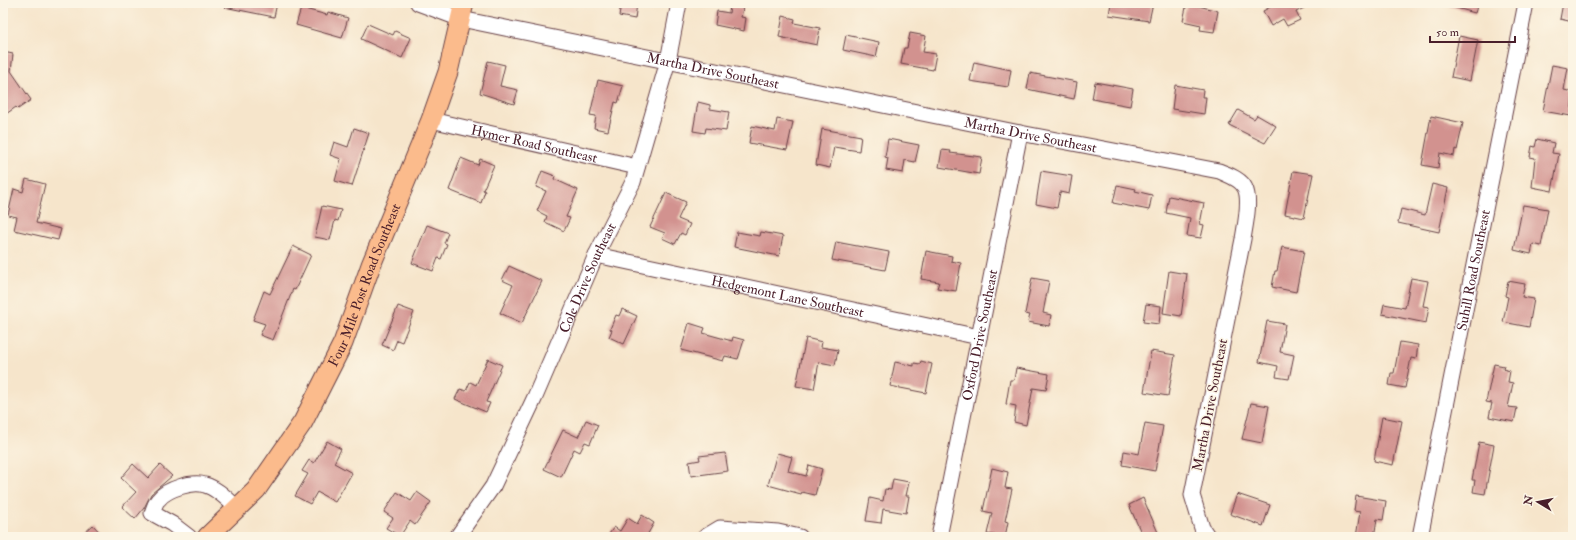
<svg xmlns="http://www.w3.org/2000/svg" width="1576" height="540" font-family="'IM FELL Double Pica',serif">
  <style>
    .building { fill: #d2928f }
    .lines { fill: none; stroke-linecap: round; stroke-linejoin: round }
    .minor-casing { stroke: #643d43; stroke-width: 17 }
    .major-casing { stroke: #643d43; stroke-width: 21 }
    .minor { stroke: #fff; stroke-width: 15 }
    .major { stroke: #fbbb8c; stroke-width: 19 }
    .labels { text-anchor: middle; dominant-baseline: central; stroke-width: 3; stroke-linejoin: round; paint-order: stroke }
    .street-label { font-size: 14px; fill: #4a1f2b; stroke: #fcf5e5 }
  </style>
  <rect width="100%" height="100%" fill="#fcf5e5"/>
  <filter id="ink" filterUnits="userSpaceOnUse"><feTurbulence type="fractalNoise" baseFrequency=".025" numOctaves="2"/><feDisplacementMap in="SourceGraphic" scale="8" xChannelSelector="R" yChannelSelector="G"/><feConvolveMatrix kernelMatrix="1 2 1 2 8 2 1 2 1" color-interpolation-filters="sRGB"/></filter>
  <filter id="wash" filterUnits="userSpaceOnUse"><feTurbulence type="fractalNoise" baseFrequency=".012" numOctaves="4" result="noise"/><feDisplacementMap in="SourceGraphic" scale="16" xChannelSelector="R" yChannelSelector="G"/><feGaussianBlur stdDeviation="0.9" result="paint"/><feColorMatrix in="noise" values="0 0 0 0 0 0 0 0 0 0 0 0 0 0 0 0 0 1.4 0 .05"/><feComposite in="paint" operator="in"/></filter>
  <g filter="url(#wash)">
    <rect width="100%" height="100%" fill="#f6e5cb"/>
    <g id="blocks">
      <!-- building -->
      <g class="building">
        <polygon points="225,3 277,3 274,17 224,7"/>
        <polygon points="621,3 637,3 635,19 619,16"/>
        <polygon points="1111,3 1153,3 1149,21 1109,15"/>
        <polygon points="1187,3 1218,11 1214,32 1200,30 1201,25 1183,21"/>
        <polygon points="1278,3 1314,3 1296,12 1300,20 1287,26 1283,19 1271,26 1263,11"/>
        <polygon points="1449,3 1478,3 1475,13 1449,6"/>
        <polygon points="1563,3 1573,3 1573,22 1560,19"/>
        <polygon points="730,6 743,8 741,17 746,18 744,31 715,25 717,11 729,13"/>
        <polygon points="301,8 327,15 328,12 348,18 342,38 296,25"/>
        <polygon points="783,16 795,19 794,23 820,28 817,45 779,37"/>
        <polygon points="368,24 393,35 395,31 411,38 402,58 361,39"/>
        <polygon points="910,33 926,36 923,52 936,54 933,70 901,64 904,48 907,48"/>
        <polygon points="846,35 879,42 876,57 843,50"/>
        <polygon points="1459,36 1478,40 1470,81 1451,77"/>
        <polygon points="3,52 13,54 11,71 31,100 18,109 16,107 3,116"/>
        <polygon points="488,61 505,65 500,86 518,90 514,104 480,93"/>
        <polygon points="974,62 1011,70 1008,87 970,81"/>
        <polygon points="1552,65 1568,68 1564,90 1573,92 1571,116 1543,111"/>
        <polygon points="1030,73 1077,82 1074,99 1027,89"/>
        <polygon points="598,80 623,86 618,103 615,102 608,131 594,128 596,116 590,115"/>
        <polygon points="1095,82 1133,89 1130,106 1092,99"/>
        <polygon points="1175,85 1203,90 1202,97 1206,97 1204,114 1172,109"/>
        <polygon points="698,102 710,105 710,109 729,112 726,131 706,128 705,133 693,131"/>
        <polygon points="1238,110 1254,119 1257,115 1276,126 1265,143 1229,125"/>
        <polygon points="1431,116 1463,123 1457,150 1455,149 1454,156 1440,153 1438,168 1422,165"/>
        <polygon points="777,119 793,122 787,150 749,143 752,126 775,131"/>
        <polygon points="354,128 369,133 352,186 335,181 341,159 330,155 334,142 348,147"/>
        <polygon points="822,129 861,136 859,151 834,147 830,168 816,165"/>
        <polygon points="888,139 919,145 915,162 905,160 903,173 886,170 888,158 885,157"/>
        <polygon points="1537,139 1554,143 1552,153 1559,154 1552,191 1532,187 1535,158 1530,157 1532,146 1535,147"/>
        <polygon points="942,150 951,151 950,153 982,157 979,174 939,167"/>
        <polygon points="461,158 478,165 480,159 494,165 483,190 485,191 481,203 449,190"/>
        <polygon points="542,171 555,176 554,179 578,190 566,217 570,218 564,231 545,222 547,216 537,211 546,191 536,187"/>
        <polygon points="1041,171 1072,176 1069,194 1060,192 1057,208 1036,204"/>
        <polygon points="1293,171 1313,174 1304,218 1285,214"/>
        <polygon points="26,179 45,184 36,223 61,229 58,240 14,230 17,217 8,215 14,189 23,192"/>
        <polygon points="1432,184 1448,188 1439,232 1398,223 1401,209 1425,215"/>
        <polygon points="1117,185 1136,189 1135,191 1152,195 1149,210 1113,203"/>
        <polygon points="666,193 686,202 678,219 690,224 685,235 681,233 675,244 662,238 665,233 650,227"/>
        <polygon points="1169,196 1204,203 1200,224 1204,225 1201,238 1187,236 1190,218 1166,213"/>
        <polygon points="1523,205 1548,209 1541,246 1533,244 1531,254 1514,250"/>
        <polygon points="322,206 341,210 338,221 335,220 330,240 315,237"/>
        <polygon points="427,225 448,233 444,243 447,244 441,259 438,258 433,271 412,263"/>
        <polygon points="737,232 760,236 761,232 783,236 779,256 734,247"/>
        <polygon points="836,242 889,252 885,270 832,260"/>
        <polygon points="293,246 311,255 295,290 293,289 273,340 260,335 265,324 253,320 264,291 270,294"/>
        <polygon points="1282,247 1304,251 1296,292 1272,287 1275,271 1277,271"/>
        <polygon points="926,251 952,256 951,261 961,263 956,291 937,288 939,282 921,279"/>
        <polygon points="509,266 542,281 522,323 500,313 513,285 502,280"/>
        <polygon points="1169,271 1187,274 1181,316 1163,313"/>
        <polygon points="1032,278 1049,281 1043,313 1051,315 1049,326 1028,322 1030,315 1025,314"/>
        <polygon points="1411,278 1428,281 1423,306 1429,307 1426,323 1382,314 1384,304 1405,308"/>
        <polygon points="1508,281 1525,284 1522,297 1534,299 1529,327 1503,322 1508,297 1505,296"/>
        <polygon points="1146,304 1161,306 1159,324 1143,322"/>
        <polygon points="398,306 414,312 402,342 397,340 393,350 382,345"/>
        <polygon points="622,309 637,316 624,344 609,337 612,330 610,329 616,315 619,316"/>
        <polygon points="1267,321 1285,324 1280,352 1294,355 1289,379 1276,377 1278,366 1259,362"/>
        <polygon points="689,323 705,328 703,333 732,341 733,337 744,340 738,359 725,356 723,361 681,350"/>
        <polygon points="806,338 822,342 821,347 838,350 835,365 819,362 814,389 796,386"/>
        <polygon points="1400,342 1418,345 1416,359 1411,358 1405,388 1389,385 1391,373 1394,373"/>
        <polygon points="1151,351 1175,355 1168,396 1144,392"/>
        <polygon points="488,359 502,365 486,402 490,403 486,412 455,399 460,389 466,391 470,382 476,385"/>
        <polygon points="921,361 932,364 926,393 890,386 895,362 914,366 914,363 920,364"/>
        <polygon points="1494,364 1504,366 1503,369 1510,371 1508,382 1513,383 1508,407 1517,408 1514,422 1489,417 1492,403 1486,402"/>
        <polygon points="1016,368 1049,374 1046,390 1033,388 1026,425 1014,422 1016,406 1006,404 1010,380 1014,380"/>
        <polygon points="1251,403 1269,406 1262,443 1242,439"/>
        <polygon points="1382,417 1402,421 1393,465 1374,461"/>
        <polygon points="586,420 598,425 590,444 585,442 580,452 574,449 561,477 544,469 563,430 578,437"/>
        <polygon points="1145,423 1163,426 1155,471 1122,465 1124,451 1139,454"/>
        <polygon points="327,441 341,449 334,463 352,473 335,502 317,492 310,504 295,496 308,474 302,471 309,460 314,463"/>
        <polygon points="1479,442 1494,445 1485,494 1473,492 1475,480 1472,480"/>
        <polygon points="725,453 728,471 691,476 689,462 700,460 699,456"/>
        <polygon points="777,453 792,457 788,471 806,476 809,465 822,469 815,495 802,492 801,494 768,485"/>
        <polygon points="133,464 148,478 160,465 172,476 151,494 144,508 135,519 122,507 136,492 121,478"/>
        <polygon points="992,468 1008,472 1005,488 1012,489 1005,521 1008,522 1005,537 987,534 992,513 983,511"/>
        <polygon points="893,479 909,482 906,496 909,496 906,513 883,509 881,523 866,521 870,498 883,501 885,489 891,490"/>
        <polygon points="397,492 411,501 417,492 431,502 415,525 410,521 400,536 386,528 393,518 384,512"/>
        <polygon points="1237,494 1270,505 1263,526 1230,514"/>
        <polygon points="1356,496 1386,501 1383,520 1377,519 1374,537 1356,537 1360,512 1354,511"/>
        <polygon points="1143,498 1160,537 1143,537 1129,505"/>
        <polygon points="642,515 654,523 646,537 607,537 614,527 620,531 628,518 637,524"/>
        <polygon points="93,525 104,537 80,537"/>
      </g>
    </g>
  </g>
  <g filter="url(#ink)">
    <use href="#blocks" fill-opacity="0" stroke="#643d43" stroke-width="1"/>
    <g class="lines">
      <defs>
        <g id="minor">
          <path id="s1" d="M418 3 461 19 1020 133 1219 171C1228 175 1241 179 1245 188 1251 200 1245 226 1243 239L1192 495 1202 528 1208 537"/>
          <path id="s2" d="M431 120 637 167"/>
          <path id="s3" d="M596 255 979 337"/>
          <path d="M189 537 172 524 152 513C154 509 155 502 159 499 167 489 192 481 205 485 217 488 228 500 237 508"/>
          <path id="s4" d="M457 537 493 486 535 397 596 255 633 182 668 61 679 3"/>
          <polyline points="705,537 720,528 778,532 800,537"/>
          <path id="s5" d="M939 537 1020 133"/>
          <path id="s6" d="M1420 537 1526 3"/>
        </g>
        <g id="major">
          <path id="s7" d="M207 537 256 490 303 422 343 343 371 265 431 120 448 72 464 3"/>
        </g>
      </defs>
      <!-- minor casing -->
      <use href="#minor" class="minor-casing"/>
      <!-- major casing -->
      <use href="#major" class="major-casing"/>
      <!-- minor -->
      <use href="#minor" class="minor"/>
      <!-- major -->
      <use href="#major" class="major"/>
    </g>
  </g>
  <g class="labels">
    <!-- street labels -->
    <g class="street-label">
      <text stroke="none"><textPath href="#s1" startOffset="303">Martha Drive Southeast</textPath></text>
      <text stroke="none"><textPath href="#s1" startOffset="627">Martha Drive Southeast</textPath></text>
      <text stroke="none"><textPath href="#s2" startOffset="106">Hymer Road Southeast</textPath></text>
      <text stroke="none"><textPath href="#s6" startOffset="272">Suhill Road Southeast</textPath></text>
      <text stroke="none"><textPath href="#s4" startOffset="291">Cole Drive Southeast</textPath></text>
      <text stroke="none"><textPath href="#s7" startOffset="301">Four Mile Post Road Southeast</textPath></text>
      <text stroke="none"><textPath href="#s3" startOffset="196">Hedgemont Lane Southeast</textPath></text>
      <text stroke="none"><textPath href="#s5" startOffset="206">Oxford Drive Southeast</textPath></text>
      <text transform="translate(1210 405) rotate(-79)">Martha Drive Southeast</text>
    </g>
  </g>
  <!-- margin -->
  <rect width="1576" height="540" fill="none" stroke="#fcf5e5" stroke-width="16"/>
  <!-- north arrow -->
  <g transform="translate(1538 502) rotate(280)" stroke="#fcf5e5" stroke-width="3" paint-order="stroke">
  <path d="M0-3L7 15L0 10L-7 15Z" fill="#4a1f2b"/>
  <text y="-6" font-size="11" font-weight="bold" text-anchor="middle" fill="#4a1f2b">N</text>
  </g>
  <!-- scale -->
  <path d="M1430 36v6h85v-6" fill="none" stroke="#4a1f2b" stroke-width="2"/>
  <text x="1436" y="36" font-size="12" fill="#4a1f2b" stroke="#fcf5e5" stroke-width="3" paint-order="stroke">50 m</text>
</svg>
